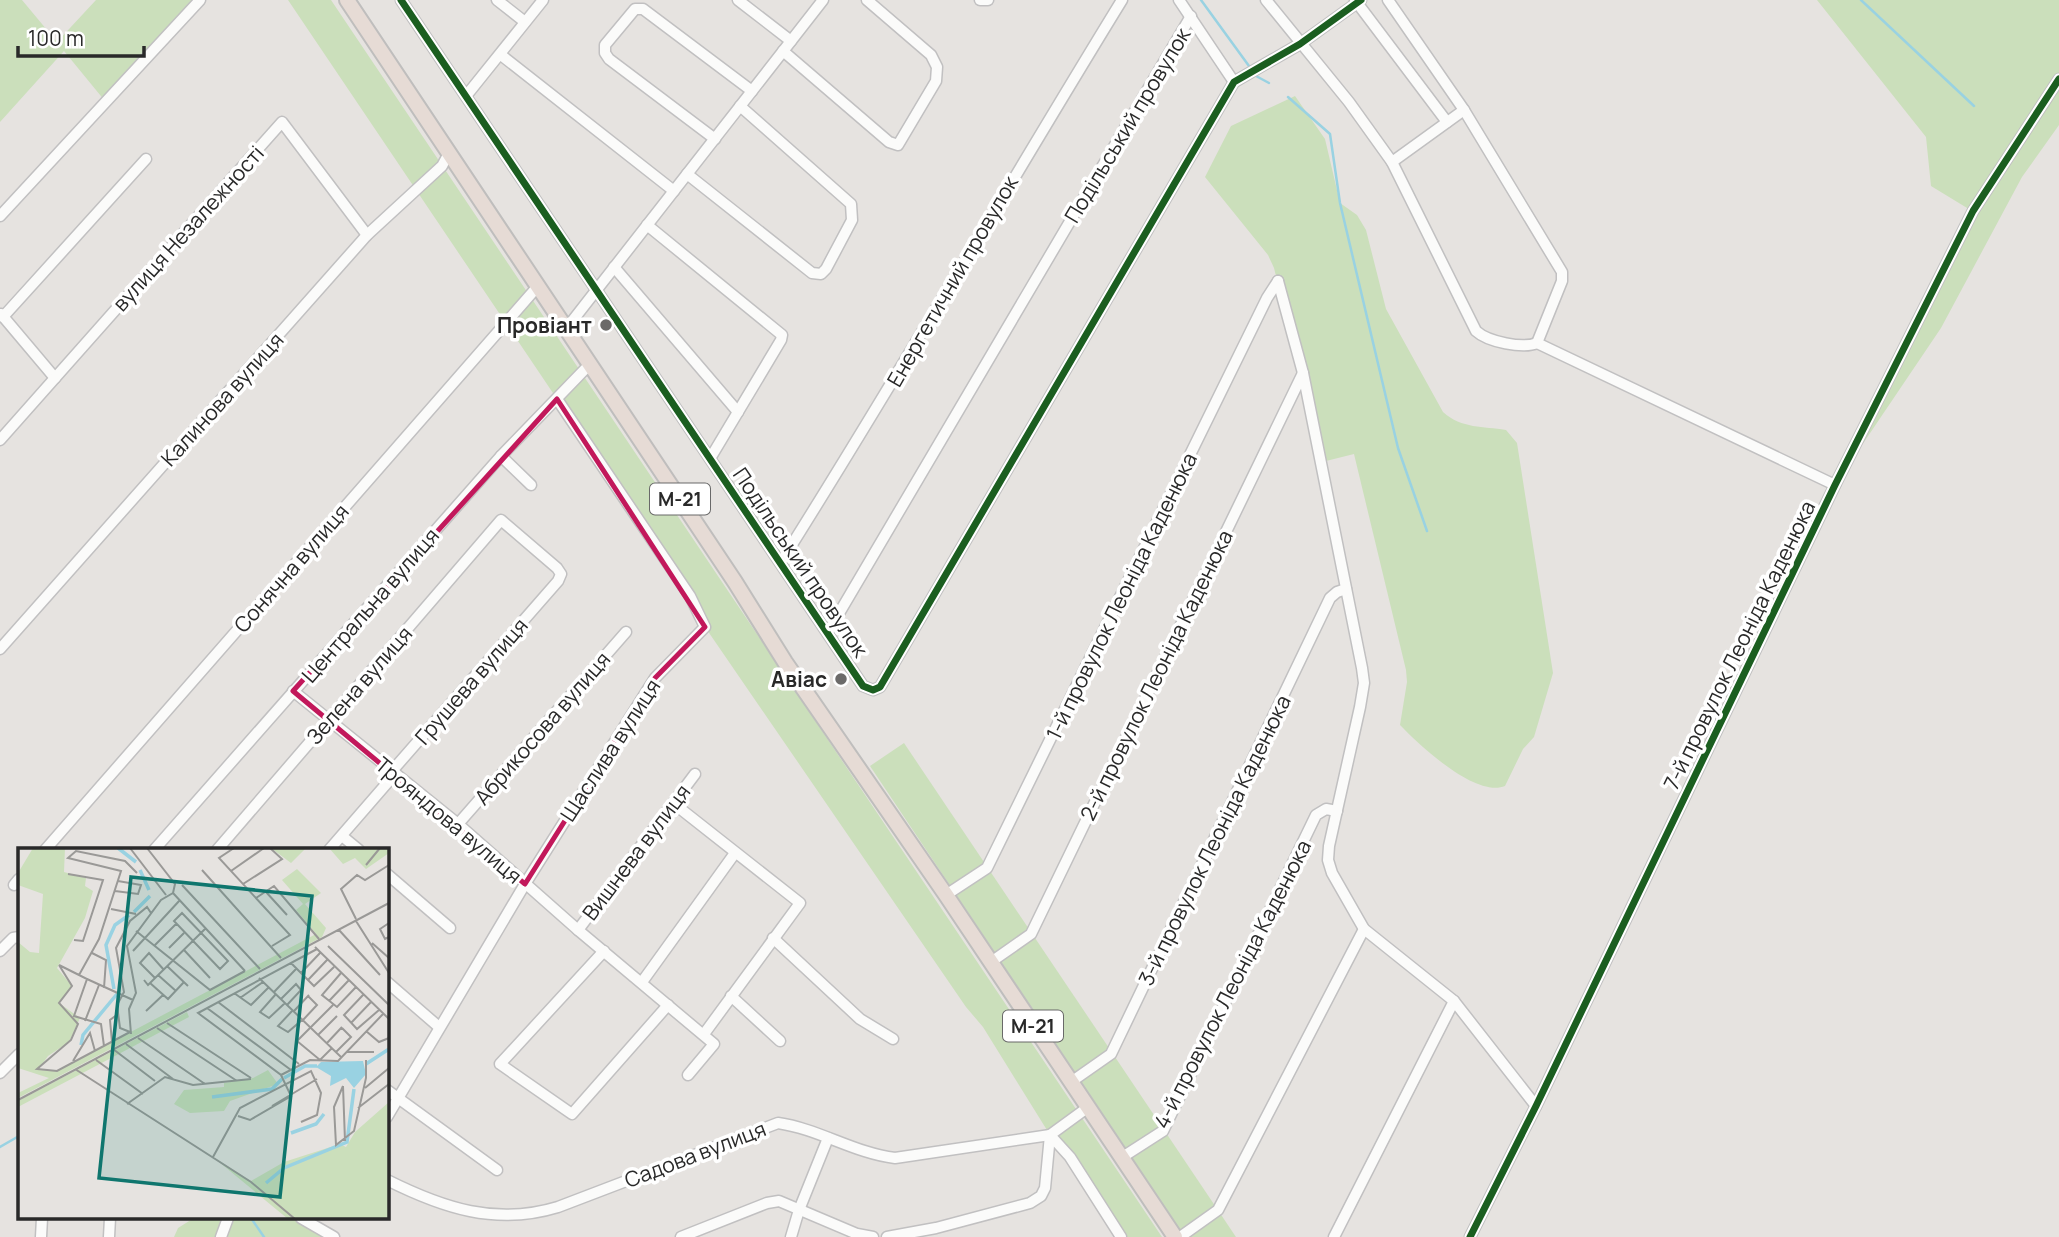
<svg xmlns="http://www.w3.org/2000/svg" width="2059" height="1237" font-family="Manrope,sans-serif">
  <style>
    .green { fill: #cbdfbb }
    .lines { fill: none; stroke-linecap: round; stroke-linejoin: round }
    .stream { stroke: #99d2e2; stroke-width: 2.5 }
    .minor-casing { stroke: #c1c0c1; stroke-width: 13 }
    .highway-casing { stroke: #bfbebd; stroke-width: 18 }
    .minor { stroke: #fbfbfa; stroke-width: 10 }
    .highway { stroke: #e6dbd5; stroke-width: 14 }
    .cycleway-casing { stroke: #fff; stroke-width: 11 }
    .cycleway { stroke: #1b5e20; stroke-width: 7 }
    .marked { fill: none; stroke: #c2185b; stroke-width: 5; stroke-linejoin: round }
    .poi-dot { fill: #6b6a69; stroke: #fff; stroke-width: 2.5 }
    .labels { text-anchor: middle; dominant-baseline: central; stroke-width: 7; stroke-linejoin: round; paint-order: stroke }
    .shield { fill: #fff; stroke: #696969; stroke-width: 2 }
    .shield-label { font-size: 19px; font-weight: bold; fill: #292929 }
    .street-label { font-size: 21px; fill: #292929; stroke: #fff }
    .poi-label { font-size: 21px; font-weight: bold; fill: #292929; stroke: #fff; text-anchor: end }
    .inset-river { fill: none; stroke: #99d2e2; stroke-width: 3.5 }
    .inset-road { fill: none; stroke: #9a9997; stroke-width: 2 }
    .view { fill: #0f766e; fill-opacity: 0.15; stroke: #0f766e; stroke-width: 3.5 }
    .inset-edge { fill: none; stroke: #292929; stroke-width: 3.5 }
  </style>
  <rect width="100%" height="100%" fill="#e6e3e0"/>
  <!-- green -->
  <g class="green">
    <polygon points="0,0 22,0 57,42 96,0 200,0 105,101 64,51 0,122"/>
    <polygon points="288,0 331,0 1162,1237 1121,1237 1050,1135 983,1027 966,1007 705,627 557,399"/>
    <polygon points="1817,0 2059,0 2059,125 2022,177 1941,328 1835,485 1972,211 1931,186 1926,137"/>
    <path d="M1295 96 1325 139 1340 203 1357 215 1366 230 1386 309 1443 412C1462 429 1483 426 1506 430L1517 443 1553 673 1534 737 1523 749 1505 786C1476 798 1420 746 1400 725L1407 682 1406 670 1354 454 1322 462 1274 268 1268 255 1205 177 1231 126Z"/>
    <polygon points="904,743 1236,1237 1185,1237 870,766"/>
    <polygon points="194,1218 301,1218 324,1237 174,1237 178,1228"/>
  </g>
  <g class="lines">
    <!-- stream -->
    <g class="stream">
      <polyline points="1201,0 1249,66"/>
      <polyline points="1861,0 1974,106"/>
      <polyline points="1256,76 1269,83"/>
      <polyline points="1288,97 1330,134 1340,203 1398,448 1427,531"/>
      <polyline points="0,1147 19,1136"/>
      <polyline points="251,1218 264,1237"/>
    </g>
    <defs>
      <g id="minor">
        <polyline points="401,0 863,686 873,690 880,687 1234,82 1300,44 1361,0"/>
        <polyline points="497,0 525,22"/>
        <polyline points="738,0 791,41"/>
        <polyline points="980,0 988,0"/>
        <polyline points="1179,0 1234,82"/>
        <path d="M1266 0 1349 102 1392 162 1476 331C1488 342 1523 349 1537 343"/>
        <polyline points="1355,0 1447,122"/>
        <polyline points="1388,0 1464,110 1562,272 1562,281 1537,343"/>
        <polyline points="783,51 889,142 898,145 936,81 937,67 931,55 867,0"/>
        <polyline points="501,55 674,191"/>
        <polyline points="466,96 543,0"/>
        <polyline points="715,139 609,59 605,53 605,45 635,9 643,9 752,91"/>
        <polyline points="1392,162 1464,110"/>
        <polyline points="687,174 812,273 821,274 826,269 852,220 851,204 740,106"/>
        <polyline points="0,216 200,0"/>
        <polyline points="647,225 782,335 781,340 711,457"/>
        <polyline points="614,267 738,412"/>
        <polyline points="1278,281 1303,373 1362,668 1364,683 1360,707 1329,846 1328,860 1332,873 1364,929 1454,1001 1536,1106"/>
        <polyline points="1,314 55,378"/>
        <polyline points="3,317 146,159"/>
        <polyline points="566,329 823,0"/>
        <polyline points="1537,343 1835,485"/>
        <polyline points="0,440 282,122 367,235"/>
        <polyline points="501,456 531,485"/>
        <path d="M781 562C898 377 1007 187 1122 0"/>
        <polyline points="828,632 1191,16"/>
        <polyline points="0,649 367,235 442,166 449,153"/>
        <polyline points="293,691 458,824 578,930 714,1044 688,1075"/>
        <polyline points="673,803 800,903 704,1034"/>
        <polyline points="458,824 626,632"/>
        <polyline points="342,836 359,850"/>
        <polyline points="45,850 538,286"/>
        <polyline points="154,850 501,456 590,364"/>
        <polyline points="217,850 501,520 557,568 561,574 558,581 392,771 388,782 329,850"/>
        <polyline points="387,874 450,928"/>
        <polyline points="14,885 19,879"/>
        <polyline points="946,895 987,868 1267,298 1278,281"/>
        <polyline points="578,930 695,774"/>
        <polyline points="773,938 860,1019 893,1039"/>
        <polyline points="0,951 13,938 19,937"/>
        <polyline points="604,951 500,1064 572,1114 668,1005"/>
        <polyline points="991,962 1031,934 1303,373"/>
        <polyline points="387,982 439,1027"/>
        <polyline points="642,982 735,853"/>
        <polyline points="731,996 780,1041"/>
        <polyline points="0,1073 19,1054"/>
        <polyline points="1071,1082 1111,1054 1330,598 1337,592 1346,589"/>
        <polyline points="387,1090 497,1170"/>
        <polyline points="387,1117 525,884 655,678 705,627 690,596 557,399"/>
        <polyline points="1050,1135 1070,1157 1121,1237"/>
        <polyline points="1121,1158 1163,1131 1316,815 1326,809 1337,811"/>
        <path d="M387 1180C443 1208 496 1226 558 1207L778 1123C819 1129 854 1153 895 1158L1050 1135 1087 1108"/>
        <polyline points="301,1218 334,1237"/>
        <polyline points="41,1237 42,1218"/>
        <polyline points="109,1237 110,1218"/>
        <polyline points="221,1237 228,1218"/>
        <polyline points="681,1237 767,1203 779,1201 857,1234 873,1237"/>
        <polyline points="791,1237 799,1210 828,1138"/>
        <polyline points="887,1237 936,1228 1030,1203 1041,1196 1045,1188 1050,1135"/>
        <polyline points="1180,1237 1218,1210 1364,929"/>
        <polyline points="1334,1237 1454,1001"/>
        <polyline points="1470,1237 1536,1106 1835,485 1973,211 2059,79"/>
      </g>
      <polyline id="highway" points="347,0 735,582 785,662 946,895 1175,1237"/>
    </defs>
    <!-- minor casing -->
    <use href="#minor" class="minor-casing"/>
    <!-- highway casing -->
    <use href="#highway" class="highway-casing"/>
    <!-- minor -->
    <use href="#minor" class="minor"/>
    <!-- highway -->
    <use href="#highway" class="highway"/>
    <defs>
      <g id="cycleway">
        <polyline points="401,0 863,686 873,690 880,687 1234,82 1300,44 1361,0"/>
        <polyline points="1470,1237 1536,1106 1835,485 1973,211 2059,79"/>
      </g>
    </defs>
    <!-- cycleway casing -->
    <use href="#cycleway" class="cycleway-casing"/>
    <!-- cycleway -->
    <use href="#cycleway" class="cycleway"/>
  </g>
  <!-- marked area -->
  <path class="marked" d="M557 399 705 627 655 678 525 884 293 691Z"/>
  <!-- markers -->
  <g class="poi-dot">
    <circle cx="606" cy="325" r="7"/>
    <circle cx="841" cy="679" r="7"/>
  </g>
  <g class="labels">
    <!-- shield labels -->
    <g class="shield">
      <rect x="650" y="483.5" width="60" height="31" rx="5"/>
      <rect x="1003" y="1010.5" width="60" height="31" rx="5"/>
    </g>
    <g class="shield-label">
      <text x="680" y="499">М-21</text>
      <text x="1033" y="1026">М-21</text>
    </g>
    <!-- street labels -->
    <g class="street-label">
      <text transform="translate(1127 125) rotate(-59)">Подільський провулок</text>
      <text transform="translate(188 228) rotate(-48)">вулиця Незалежності</text>
      <text transform="translate(952 281) rotate(-60)">Енергетичний провулок</text>
      <text transform="translate(222 399) rotate(-48)">Калинова вулиця</text>
      <text transform="translate(801 562) rotate(56)">Подільський провулок</text>
      <text transform="translate(291 568) rotate(-49)">Сонячна вулиця</text>
      <text transform="translate(1121 596) rotate(-64)">1-й провулок Леоніда Каденюка</text>
      <text transform="translate(370 605) rotate(-49)">Центральна вулиця</text>
      <text transform="translate(1739 645) rotate(-64)">7-й провулок Леоніда Каденюка</text>
      <text transform="translate(1156 675) rotate(-64)">2-й провулок Леоніда Каденюка</text>
      <text transform="translate(471 681) rotate(-49)">Грушева вулиця</text>
      <text transform="translate(359 685) rotate(-49)">Зелена вулиця</text>
      <text transform="translate(542 728) rotate(-49)">Абрикосова вулиця</text>
      <text transform="translate(610 750) rotate(-57)">Щаслива вулиця</text>
      <text transform="translate(449 820) rotate(40)">Трояндова вулиця</text>
      <text transform="translate(1214 840) rotate(-64)">3-й провулок Леоніда Каденюка</text>
      <text transform="translate(636 852) rotate(-53)">Вишнева вулиця</text>
      <text transform="translate(1232 984) rotate(-63)">4-й провулок Леоніда Каденюка</text>
      <text transform="translate(695 1154) rotate(-21)">Садова вулиця</text>
    </g>
    <!-- poi labels -->
    <g class="poi-label">
      <text x="592" y="325">Провіант</text>
      <text x="827" y="679">Авіас</text>
    </g>
  </g>
  <!-- overview -->
  <g transform="translate(18 848)">
    <rect width="371" height="371" fill="#e6e3e0"/>
    <path d="M15 0H47L46 24 68 30 67 38 75 43 67 70 39 120 54 138 41 155 62 170 51 194 30 208 20 222 39 223 298 86 278 62 285 56 264 32 279 21 303 45 287 56 308 80 304 89 0 250V245L31 230 0 220V94L12 104 21 105 25 46 0 37V25ZM253 0H288L273 15ZM311 0H371V5L348 21 337 10 325 16ZM169 164 171 169 0 259V253ZM250 222 260 236 212 253 206 263 172 265 156 256 166 242 206 239V235L235 230ZM371 254V371H270L195 309 233 333 266 314 322 296 328 299 337 284Z" fill="#cbdfbb"/>
    <path d="M345 213 348 226 336 240 328 230 312 238 313 228 298 219 303 214Z" fill="#99d2e2"/>
    <path class="inset-river" d="M100 0 118 14M122 22 131 42M116 64 132 48M96 141 88 97 97 77 111 67M63 197 65 187 99 146M348 216 371 201M266 230 287 218H299M194 249 254 241 264 231M273 285 298 276 306 266M248 335 266 320 329 294 336 241"/>
    <path class="inset-road" d="M112 0 148 47M129 0 157 36 155 45M216 0 201 10 272 87 254 98M348 17 362 0M184 22 263 110M213 23 246 0M50 26 85 32 65 93 56 92M225 36 264 11 252 0M164 37 242 121M97 43 120 46 123 37 100 33M248 44 269 67M155 45 227 123M238 50 256 38 301 91M93 61 118 66M164 65 210 113 202 121 156 73ZM338 71 323 41 339 27 347 32 371 17M338 73 371 125M371 75 362 81 367 91 371 89M321 82 362 127M118 83 192 142 227 123M354 95 371 110M137 97 158 76M310 98 371 157M297 99 371 171M151 100 166 85M166 102 192 130M115 103 162 52M74 105 88 112 86 140M273 115 296 138 316 119M41 117 54 138 41 155 60 176 53 192 19 221 39 223 112 184M41 117 61 127M149 118 170 138M283 125 302 105M323 125 304 147 319 159 338 139M140 127 158 143M137 130 122 115 131 105 146 122M241 130 323 209M69 131 115 152M126 132 130 137 188 80M290 132 309 112M132 135 150 151 166 134M256 144 278 121M216 145 233 157 251 139M258 146 242 164 251 170 267 155M345 147 326 167 339 181 361 162M222 150 245 134M263 151 278 136 283 142 269 157M311 153 331 132M200 154 281 216M189 160 273 222M275 162 260 178 270 184 284 172M128 163 145 147M276 163 291 147M285 172 299 157 290 148M67 173 81 137M149 175 233 230M333 175 353 154M139 180 219 233M348 183 361 194 371 190M112 184 102 180 99 157 106 144 98 100 112 73 129 59 133 65M113 186 111 161 118 145 109 98 143 52 155 45M300 187 319 168M120 190 187 236M94 194 92 172 100 166M309 195 324 179M108 196 155 231M86 198 83 176 56 168 69 131 61 127 81 91 103 23 50 10 58 3 107 13 119 25M314 200 302 212 279 193 315 157M95 201 137 233M318 204 333 189 324 180M328 204H356M78 212 125 246M55 213 72 185 77 203M57 221 233 334 277 371M263 227 292 212 320 213 365 166M325 238 316 259 318 297 336 283 348 230V212M325 238 327 293M347 240 371 220M0 252 371 55M109 256 147 229 175 237 233 231M254 258 299 231M340 260 371 236M220 268 232 272 273 248 263 227 180 165 299 101M195 309 222 260 293 223 303 245 299 267 283 274"/>
    <path class="view" d="M113 29 294 48 262 349 81 330Z"/>
    <rect width="371" height="371" class="inset-edge"/>
  </g>
  <!-- scale -->
  <path d="M18 46v10h126v-10" fill="none" stroke="#292929" stroke-width="3.5"/>
  <text x="28" y="46" font-size="21" fill="#292929" stroke="#ffffff" stroke-width="5" paint-order="stroke">100 m</text>
</svg>
